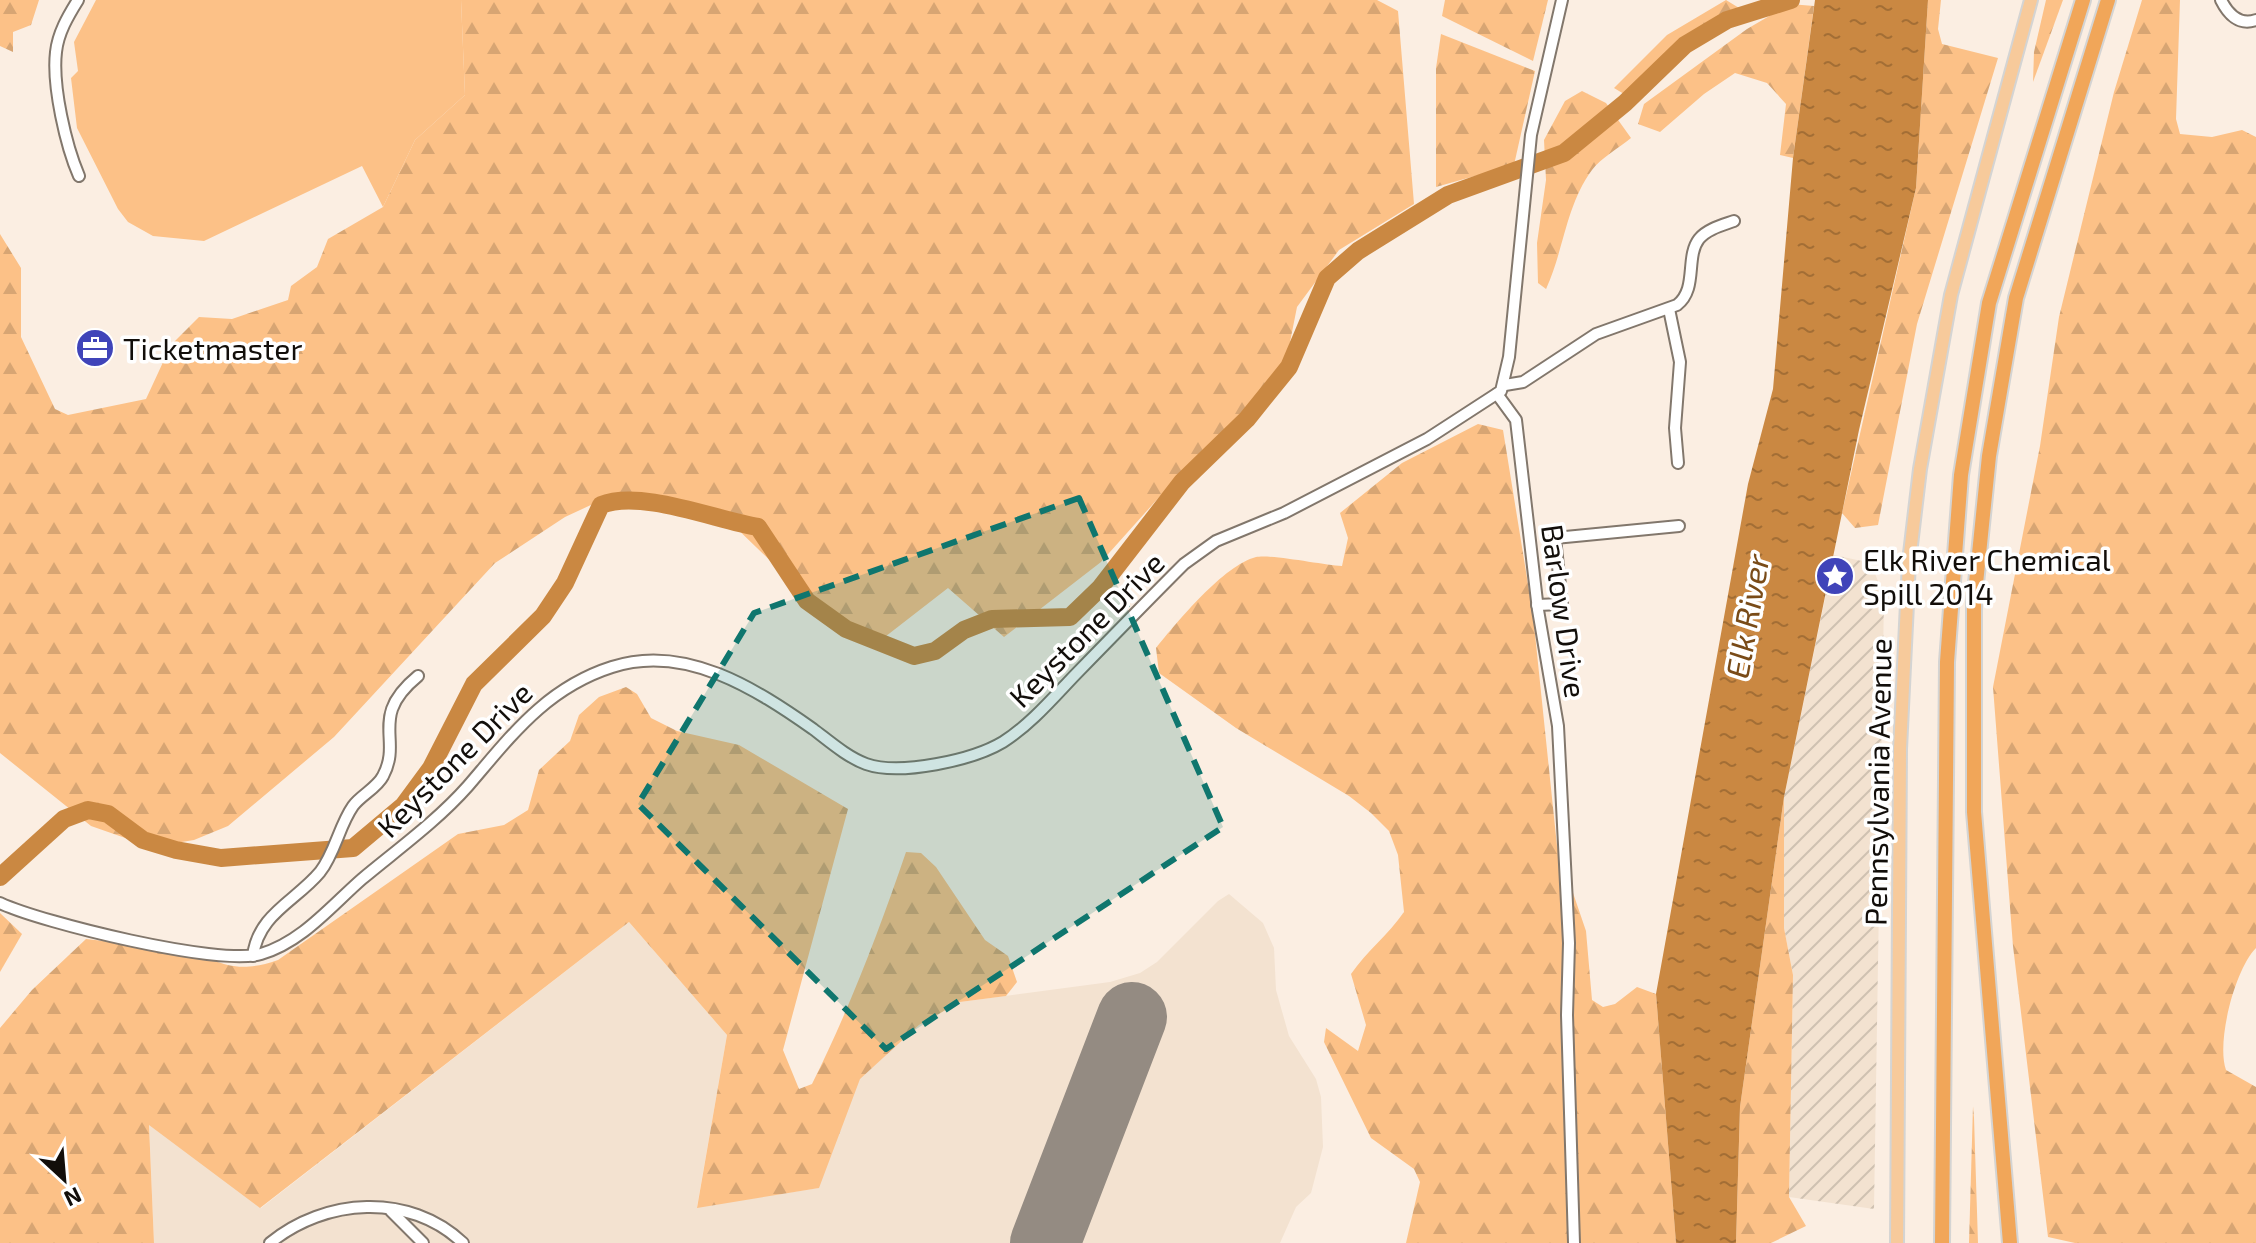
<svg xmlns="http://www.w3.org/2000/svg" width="2256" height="1243" font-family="'Exo 2',sans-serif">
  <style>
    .built { fill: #f3e2d0 }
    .industrial { fill: url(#industrial-furrows) }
    .grass { fill: #fcc187 }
    .forest { fill: url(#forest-firs) }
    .water { fill: url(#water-ripples) }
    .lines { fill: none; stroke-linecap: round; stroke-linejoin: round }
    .river { stroke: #ca8842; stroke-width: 18 }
    .runway { stroke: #948b82; stroke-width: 70 }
    .minor-casing { stroke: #82776c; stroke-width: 14 }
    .major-casing { stroke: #d4d4d3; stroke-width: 16 }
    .highway-casing { stroke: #d4d4d3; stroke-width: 18 }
    .minor { stroke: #fff; stroke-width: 10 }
    .major { stroke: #f7ca9b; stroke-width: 12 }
    .highway { stroke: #f1a659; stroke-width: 14 }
    .marked { fill: #0f766e; fill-opacity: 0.2; stroke: #0f766e; stroke-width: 6; stroke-dasharray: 16 10; stroke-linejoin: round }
    .labels { text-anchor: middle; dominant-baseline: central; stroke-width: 7; stroke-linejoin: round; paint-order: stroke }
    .poi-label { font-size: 30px; fill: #120e0a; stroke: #fff; text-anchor: start }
    .street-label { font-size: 30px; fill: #120e0a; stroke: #fff }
    .water-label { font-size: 32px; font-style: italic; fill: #794b18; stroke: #fff }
  </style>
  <defs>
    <pattern id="industrial-furrows" width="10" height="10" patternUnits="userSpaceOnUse" patternTransform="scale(2)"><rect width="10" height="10" fill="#f3e2d0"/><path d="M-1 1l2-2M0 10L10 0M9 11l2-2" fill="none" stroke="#cfc1b1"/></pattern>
    <pattern id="forest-firs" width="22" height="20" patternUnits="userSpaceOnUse" patternTransform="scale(2)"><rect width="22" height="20" fill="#fcc187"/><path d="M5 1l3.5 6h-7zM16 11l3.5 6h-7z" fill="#d7a573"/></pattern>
    <pattern id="water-ripples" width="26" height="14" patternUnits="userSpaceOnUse" patternTransform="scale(2)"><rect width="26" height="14" fill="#ca8842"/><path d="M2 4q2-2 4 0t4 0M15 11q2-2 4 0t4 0" fill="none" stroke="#a36e35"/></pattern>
  </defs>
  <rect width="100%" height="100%" fill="#fbeee2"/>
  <!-- built -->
  <polygon class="built" points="1229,894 1263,923 1274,948 1276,990 1289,1036 1316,1079 1321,1097 1323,1147 1311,1193 1296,1207 1280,1243 154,1243 149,1124 261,1208 629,922 727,1035 697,1207 818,1188 859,1079 919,1025 960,1002 1110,982 1140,973 1157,962 1218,901"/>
  <!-- industrial -->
  <polygon class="industrial" points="1834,555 1871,563 1884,597 1874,1209 1789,1197 1793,975 1784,928 1784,797"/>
  <!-- grass -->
  <polygon class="grass" points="96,0 461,0 465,95 415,140 383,207 362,166 204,241 153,236 128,222 118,209 77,128 71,78 78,71 74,42"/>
  <!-- forest -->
  <g class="forest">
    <polygon points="0,0 39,0 31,25 13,32 13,52 0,46"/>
    <polygon points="461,0 1377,0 1398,11 1414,204 1339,250 1297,307 1287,357 1256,403 1170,485 1101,562 1004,637 948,588 881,640 820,617 786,576 726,518 677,505 606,498 565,517 495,563 334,737 228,826 194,840 151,847 91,826 0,753 0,234 21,268 21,337 55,409 68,415 146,399 171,345 199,317 232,319 288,300 291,286 317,267 328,239 383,207 415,140 465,95"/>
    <polygon points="1445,0 1548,0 1533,61 1442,16"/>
    <path d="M1726 0 1744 11C1686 36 1670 50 1629 97L1614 88 1667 35Z"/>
    <polygon points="1928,0 1941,0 1938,29 1942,44 1998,58 1917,324 1878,525 1855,528 1842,513 1916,188"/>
    <polygon points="2046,0 2063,0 2033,82 2034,52"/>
    <path d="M2142 0H2180L2176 119 2180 134 2212 137 2242 130 2256 137V948C2235 969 2216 1042 2226 1070L2256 1087V1243H2075L2048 1237 2013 946 1993 687 2040 446 2059 317 2114 92Z"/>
    <polygon points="1790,4 1814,6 1793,158 1780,155 1786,104 1767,83 1735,73 1704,94 1660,132 1638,124 1644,104 1747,29"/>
    <polygon points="1441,34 1535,71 1514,165 1436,187 1436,68"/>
    <path d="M1582 91 1606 103 1631 138C1619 148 1601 158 1592 170 1566 205 1564 250 1546 289L1538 283 1537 243 1546 180 1544 140 1565 101Z"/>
    <path d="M1478 424 1503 430 1533 615 1557 846 1586 931 1592 1000 1603 1007 1615 1004 1637 987 1656 994 1676 1243H1406L1420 1182 1414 1169 1371 1138 1324 1042 1326 1028 1358 1051 1366 1025 1351 974C1367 951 1388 935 1404 912L1398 855 1389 831 1371 813 1349 796 1236 728 1159 673 1156 648C1177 622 1224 565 1256 557 1271 554 1323 565 1342 566L1348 538 1340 513 1402 463Z"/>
    <path d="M626 687 637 694 651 718 677 731 739 745 848 809 783 1050 799 1089 812 1084C849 1010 879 931 906 852L921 853 936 867 985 940 1008 956 1017 982 1006 996 960 1002 919 1025 860 1079 819 1188 697 1208 727 1035 629 922 260 1208 149 1125 154 1243H0V1028L32 990 86 939C115 943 146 943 175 949 220 958 229 977 278 960L458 834 504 825 528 810 539 770 570 741 579 715 599 697Z"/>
    <polygon points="1784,797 1784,928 1793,975 1789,1197 1806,1226 1771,1243 1736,1243 1740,1107"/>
    <polygon points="0,913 22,934 0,972"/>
    <polygon points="1973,1106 1974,1118 1978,1243 1969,1243"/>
  </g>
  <!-- water -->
  <polygon class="water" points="1815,0 1928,0 1916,188 1859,430 1784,797 1740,1107 1736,1243 1676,1243 1656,994 1748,484 1773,389 1793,158"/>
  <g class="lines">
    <!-- river -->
    <path class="river" d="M0 877 64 819 88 810 108 814 143 840 176 850 221 858 353 848 403 806 431 768 474 684 543 616 565 583 601 505C641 489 716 520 758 527L807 601 846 629 914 656 935 651 964 630 992 619 1070 617 1100 588 1182 482 1247 419 1289 367 1327 278 1358 251 1448 195 1564 153 1625 103 1685 45 1727 20 1791 0"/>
    <!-- runway -->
    <polyline class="runway" points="1045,1243 1132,1017"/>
    <defs>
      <g id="minor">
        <path d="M78 0C68 16 58 33 56 52 52 86 66 146 79 176"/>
        <path d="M2221 0C2228 14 2239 26 2256 20"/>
        <polyline points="1669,309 1680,362 1675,428 1678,463"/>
        <path d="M1505 385 1523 382 1596 334 1677 305C1698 289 1685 257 1699 239 1707 229 1723 225 1734 221"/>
        <polyline points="1497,394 1516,420 1538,610 1558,726 1569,943 1567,1015 1574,1243"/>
        <polyline points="1537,605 1562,604 1555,538 1679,526"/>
        <path d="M0 903C43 923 218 966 261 954 302 942 331 906 362 879 398 849 437 821 468 786 511 736 546 688 612 667 685 643 756 689 813 729 829 741 847 757 866 764 900 776 973 760 1003 742 1030 725 1053 698 1075 675 1111 638 1147 601 1184 564L1216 541 1284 513 1427 439 1501 391 1509 357 1531 135 1562 0"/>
        <path d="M253 956C258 914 296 901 320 872 335 853 339 826 353 806 361 795 377 788 383 776 403 739 368 717 418 676"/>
        <polyline points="391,1211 423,1243"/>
        <path d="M270 1243C325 1198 409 1192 463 1243"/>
      </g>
      <polyline id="major" points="1897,1243 1900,749 1909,562 1920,469 1951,295 2031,0"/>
      <g id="highway">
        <polyline points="1942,1243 1947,662 1961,475 1989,303 2083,0"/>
        <polyline points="2010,1243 1974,812 1974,603 1989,456 2016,298 2108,0"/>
      </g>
    </defs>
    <!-- minor casing -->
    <use href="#minor" class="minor-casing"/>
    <!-- major casing -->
    <use href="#major" class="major-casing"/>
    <!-- highway casing -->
    <use href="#highway" class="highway-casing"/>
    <!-- minor -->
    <use href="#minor" class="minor"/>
    <!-- major -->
    <use href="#major" class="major"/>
    <!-- highway -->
    <use href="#highway" class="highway"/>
  </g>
  <!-- marked area -->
  <path class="marked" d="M1079 498 1223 827 886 1049 638 804 754 613Z"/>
  <!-- icons -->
  <defs>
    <symbol id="office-disc" viewBox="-11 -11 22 22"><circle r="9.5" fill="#4044b9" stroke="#fff"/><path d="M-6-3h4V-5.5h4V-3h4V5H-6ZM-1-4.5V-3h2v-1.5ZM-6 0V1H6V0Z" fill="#fff"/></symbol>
    <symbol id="sight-disc" viewBox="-11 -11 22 22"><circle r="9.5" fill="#4044b9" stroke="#fff"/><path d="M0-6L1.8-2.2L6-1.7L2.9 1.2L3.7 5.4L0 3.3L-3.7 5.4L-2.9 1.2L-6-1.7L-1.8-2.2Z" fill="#fff"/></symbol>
  </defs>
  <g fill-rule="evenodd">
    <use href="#office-disc" x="73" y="326" width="44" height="44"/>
    <use href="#sight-disc" x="1813" y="554" width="44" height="44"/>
  </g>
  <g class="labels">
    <!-- poi labels -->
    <g class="poi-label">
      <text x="123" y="348">Ticketmaster</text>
      <text x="1863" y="559">Elk River Chemical<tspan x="1863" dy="34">Spill 2014</tspan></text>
    </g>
    <!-- street labels -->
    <g class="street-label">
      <text transform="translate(1565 611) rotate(82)">Barlow Drive</text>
      <text transform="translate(1086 629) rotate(-45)">Keystone Drive</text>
      <text transform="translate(454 759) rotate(-45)">Keystone Drive</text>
      <text transform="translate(1877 782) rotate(-89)">Pennsylvania Avenue</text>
    </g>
    <!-- water labels -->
    <g class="water-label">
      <text transform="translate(1746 616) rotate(-80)">Elk River</text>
    </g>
  </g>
  <!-- north arrow -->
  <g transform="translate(64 1179) rotate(154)" stroke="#ffffff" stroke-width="6" paint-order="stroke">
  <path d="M0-6L14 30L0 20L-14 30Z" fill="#120e0a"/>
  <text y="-12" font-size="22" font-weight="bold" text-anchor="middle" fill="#120e0a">N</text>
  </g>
</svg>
